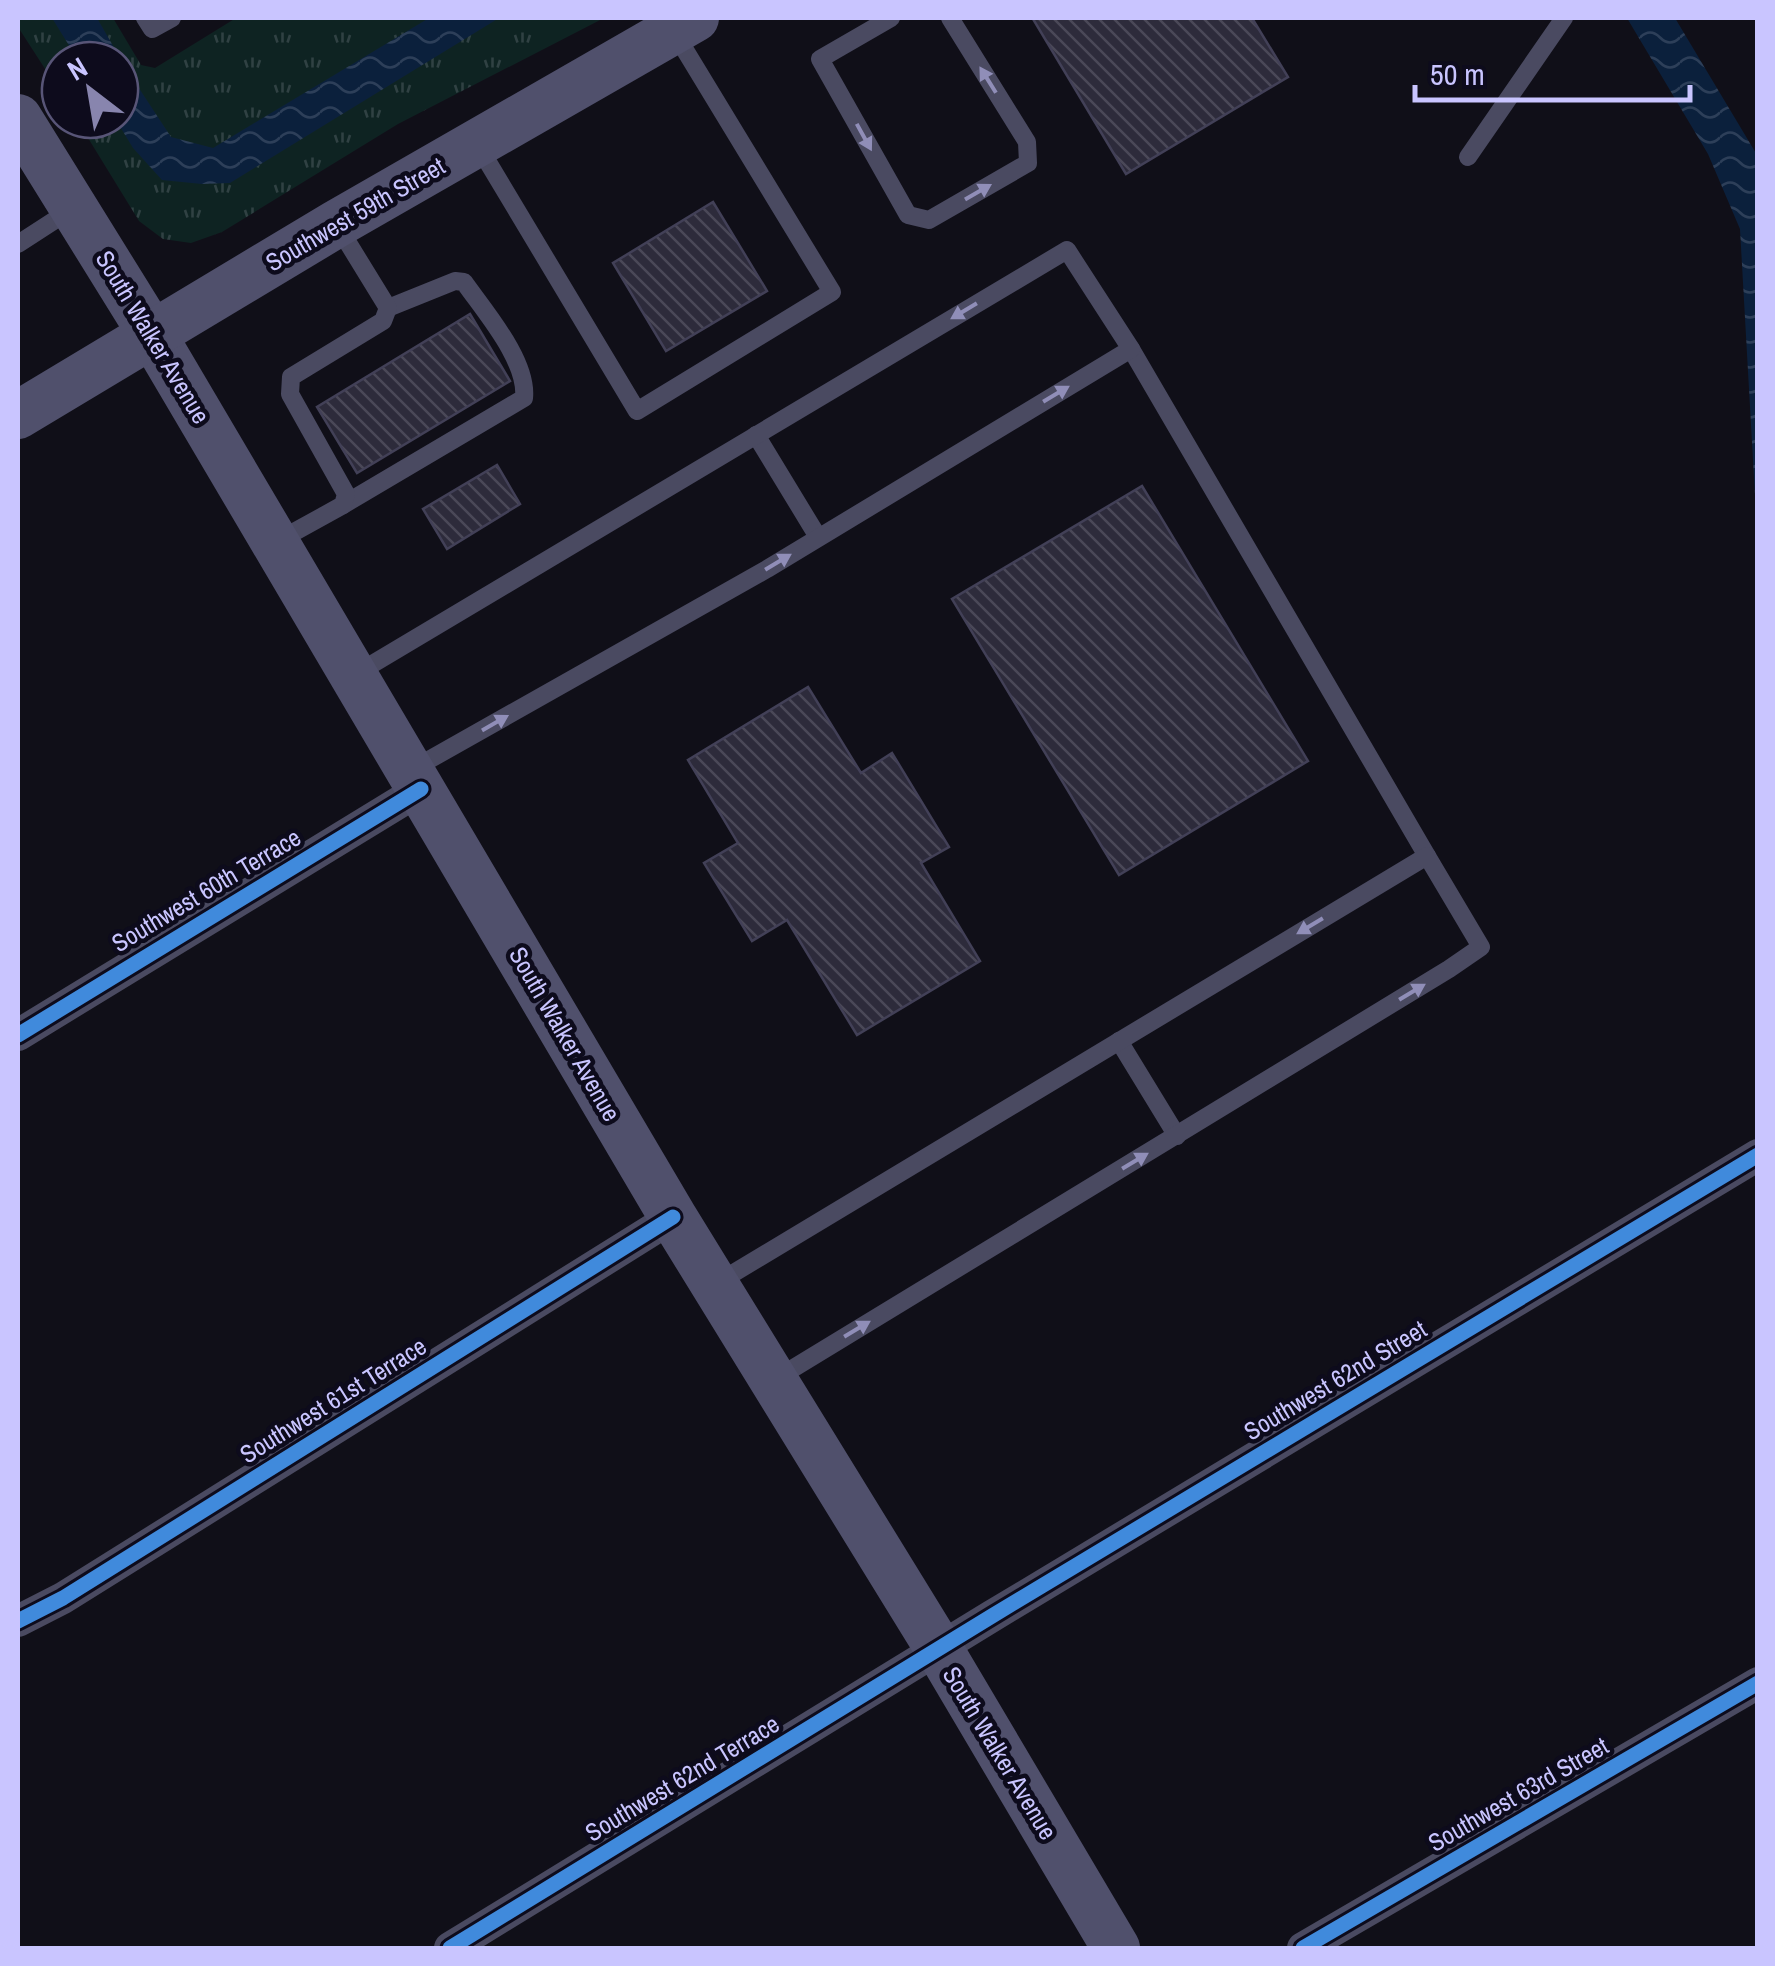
<svg xmlns="http://www.w3.org/2000/svg" width="1775" height="1966" font-family="'Archivo Narrow',sans-serif">
  <style>
    .grass { fill: url(#grass-tufts) }
    .water { fill: url(#water-waves) }
    .building { fill: url(#building-back-hatch); stroke: #424057; stroke-width: 2.5 }
    .lines { fill: none; stroke-linecap: round; stroke-linejoin: round }
    .lane { stroke: #4a4a61; stroke-width: 18 }
    .street { stroke: #4a4a61; stroke-width: 32 }
    .secondary { stroke: #50506c; stroke-width: 48 }
    .cycleway-casing { stroke: #0d0b1c; stroke-width: 21 }
    .cycleway { stroke: #408adc; stroke-width: 15 }
    .oneway { fill: #908eb8 }
    .labels { text-anchor: middle; dominant-baseline: central; stroke-width: 9; stroke-linejoin: round; paint-order: stroke }
    .street-label { font-size: 25px; fill: #c9c5ff; stroke: #0d0b1c }
  </style>
  <defs>
    <pattern id="grass-tufts" width="24" height="20" patternUnits="userSpaceOnUse" patternTransform="scale(2.5)"><rect width="24" height="20" fill="#0e2322"/><path d="M3 7l-1-3M5 7V3M7 7l1-3M15 17l-1-3M17 17v-4M19 17l1-3" fill="none" stroke="#304143"/></pattern>
    <pattern id="water-waves" width="16" height="10" patternUnits="userSpaceOnUse" patternTransform="scale(2.5)"><rect width="16" height="10" fill="#0b203c"/><path d="M0 5q4-4 8 0t8 0" fill="none" stroke="#2d3f59"/></pattern>
    <pattern id="building-back-hatch" width="6" height="6" patternUnits="userSpaceOnUse" patternTransform="scale(2.5)"><rect width="6" height="6" fill="#2d2b3b"/><path d="M-1 5l2 2M0 0l6 6M5-1l2 2" fill="none" stroke="#4a4858"/></pattern>
  </defs>
  <rect width="100%" height="100%" fill="#100f18"/>
  <!-- grass -->
  <polygon class="grass" points="18,18 113,18 141,65 155,68 236,18 604,18 398,124 222,232 191,243 163,239 139,221 77,120 120,120 120,60 60,60 60,92 18,27"/>
  <!-- water -->
  <g class="water">
    <polygon points="52,18 97,18 127,70 171,137 213,148 429,18 499,18 230,183 202,184 162,180 133,148 116,120 120,120 120,60 78,60"/>
    <polygon points="1627,18 1675,18 1757,155 1757,531 1740,229 1708,154"/>
  </g>
  <!-- building -->
  <g class="building">
    <polygon points="1036,18 1252,18 1288,77 1126,174 1033,19"/>
    <polygon points="713,202 767,291 666,351 613,263"/>
    <polygon points="470,314 510,381 357,473 317,407"/>
    <polygon points="497,465 520,504 447,549 423,509"/>
    <polygon points="1142,486 1308,761 1119,875 952,599"/>
    <polygon points="808,687 861,773 892,753 949,847 921,863 980,961 857,1035 787,920 752,941 704,863 738,843 688,760"/>
  </g>
  <g class="lines">
    <!-- lane -->
    <g class="lane">
      <polyline points="145,18 152,29 172,18"/>
      <polyline points="891,18 820,59 908,215 929,220 1028,163 1027,142 950,18"/>
      <polyline points="477,144 637,411 832,292 674,32"/>
      <polyline points="1468,157 1564,18"/>
      <polyline points="18,244 72,209"/>
      <polyline points="1131,349 1427,856"/>
      <polyline points="756,435 818,537"/>
      <path d="M343 505 524 398C528 361 485 312 464 282L455 281 388 308"/>
      <polyline points="276,542 343,505 346,494 290,394 291,377 383,321 388,308 337,225"/>
      <polyline points="354,675 1067,250 1131,349 767,569 411,770"/>
      <polyline points="1119,1041 1177,1136"/>
      <polyline points="717,1283 1427,856 1481,947 1449,969 774,1380"/>
    </g>
    <!-- street -->
    <g class="street">
      <polyline points="18,1035 421,789"/>
      <polyline points="18,1621 63,1598 673,1217"/>
      <polyline points="450,1948 992,1616 1758,1155"/>
      <polyline points="1303,1948 1758,1683"/>
    </g>
    <!-- secondary -->
    <g class="secondary">
      <polyline points="18,118 152,334 673,1217 939,1649 1116,1948"/>
      <polyline points="18,415 336,224 695,18"/>
    </g>
    <defs>
      <g id="cycleway">
        <polyline points="18,1035 421,789"/>
        <polyline points="18,1621 63,1598 673,1217"/>
        <polyline points="450,1948 992,1616 1758,1155"/>
        <polyline points="1303,1948 1758,1683"/>
      </g>
    </defs>
    <!-- cycleway casing -->
    <use href="#cycleway" class="cycleway-casing"/>
    <!-- cycleway -->
    <use href="#cycleway" class="cycleway"/>
  </g>
  <!-- one-way arrows -->
  <defs><path id="oneway-solid" d="M-6-.8H1V-3.2L6.5 0L1 3.2V.8H-6Z" transform="scale(2.5)"/></defs>
  <g class="oneway">
    <use href="#oneway-solid" transform="translate(988 80) rotate(-122)"/>
    <use href="#oneway-solid" transform="translate(864 137) rotate(61)"/>
    <use href="#oneway-solid" transform="translate(978 192) rotate(-30)"/>
    <use href="#oneway-solid" transform="translate(964 311) rotate(149)"/>
    <use href="#oneway-solid" transform="translate(1056 394) rotate(-31)"/>
    <use href="#oneway-solid" transform="translate(778 562) rotate(-31)"/>
    <use href="#oneway-solid" transform="translate(495 723) rotate(-30)"/>
    <use href="#oneway-solid" transform="translate(1310 926) rotate(149)"/>
    <use href="#oneway-solid" transform="translate(1412 992) rotate(-31)"/>
    <use href="#oneway-solid" transform="translate(1135 1161) rotate(-31)"/>
    <use href="#oneway-solid" transform="translate(857 1329) rotate(-31)"/>
  </g>
  <g class="labels">
    <!-- street labels -->
    <g class="street-label">
      <text transform="translate(355 214) rotate(-30)">Southwest 59th Street</text>
      <text transform="translate(153 337) rotate(59)">South Walker Avenue</text>
      <text transform="translate(206 890) rotate(-31)">Southwest 60th Terrace</text>
      <text transform="translate(565 1034) rotate(60)">South Walker Avenue</text>
      <text transform="translate(1335 1380) rotate(-31)">Southwest 62nd Street</text>
      <text transform="translate(333 1400) rotate(-32)">Southwest 61st Terrace</text>
      <text transform="translate(1000 1753) rotate(59)">South Walker Avenue</text>
      <text transform="translate(682 1778) rotate(-31)">Southwest 62nd Terrace</text>
      <text transform="translate(1518 1794) rotate(-30)">Southwest 63rd Street</text>
    </g>
  </g>
  <!-- border -->
  <rect width="1775" height="1966" fill="none" stroke="#c9c5ff" stroke-width="40"/>
  <!-- north arrow -->
  <g transform="translate(90 90) rotate(329)"><circle r="48" fill="#0d0b1c" stroke="#585577" stroke-width="2.5"/>
  <path d="M0-8L18 38L0 25L-18 38Z" fill="#8885ae"/>
  <text y="-15" font-size="28" font-weight="bold" text-anchor="middle" fill="#c9c5ff">N</text>
  </g>
  <!-- scale -->
  <path d="M1415 85v15h275v-15" fill="none" stroke="#c9c5ff" stroke-width="5"/>
  <text x="1430" y="85" font-size="30" fill="#c9c5ff" stroke="#0d0b1c" stroke-width="8" paint-order="stroke">50 m</text>
</svg>
